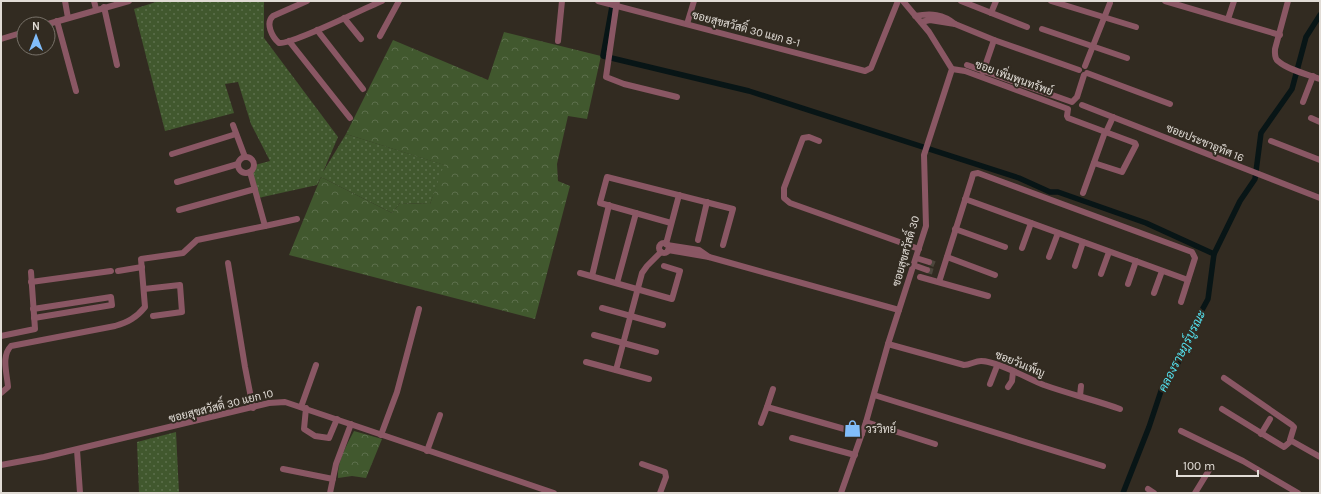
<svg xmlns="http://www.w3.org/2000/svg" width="1321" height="494" font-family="Karla,Sarabun,sans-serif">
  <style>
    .grass { fill: url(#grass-dots) }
    .forest { fill: url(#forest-crowns) }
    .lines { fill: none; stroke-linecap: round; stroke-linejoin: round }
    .canal { stroke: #081516; stroke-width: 5.5 }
    .street-tunnel { stroke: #4c463c; stroke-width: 6; stroke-dasharray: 6 3; stroke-linecap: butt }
    .street { stroke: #8a5764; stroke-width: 6 }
    .labels { text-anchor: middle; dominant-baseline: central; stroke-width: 4; stroke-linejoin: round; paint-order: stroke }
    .street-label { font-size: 11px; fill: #e1dcd6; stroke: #322b21 }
    .poi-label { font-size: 11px; fill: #e1dcd6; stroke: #322b21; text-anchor: start }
    .water-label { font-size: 12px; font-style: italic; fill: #54e5f3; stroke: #322b21 }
  </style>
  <defs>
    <pattern id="grass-dots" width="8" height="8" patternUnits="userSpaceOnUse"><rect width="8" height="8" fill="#41582e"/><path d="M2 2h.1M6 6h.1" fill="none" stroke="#5c6f4c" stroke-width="1.8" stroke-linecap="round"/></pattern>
    <pattern id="forest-crowns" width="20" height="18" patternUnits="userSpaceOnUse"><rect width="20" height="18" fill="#41582e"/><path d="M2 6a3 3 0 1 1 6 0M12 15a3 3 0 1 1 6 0" fill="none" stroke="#5c6f4c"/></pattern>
  </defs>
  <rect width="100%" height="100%" fill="#322b21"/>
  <!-- grass -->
  <g class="grass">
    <polygon points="159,1 264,1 264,38 338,137 323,172 346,134 445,165 430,204 400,203 392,213 321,177 317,185 258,198 252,173 255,165 270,161 251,124 238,82 225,84 234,113 165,131 134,9"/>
    <polygon points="176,432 179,493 139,493 137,442"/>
  </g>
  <!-- forest -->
  <g class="forest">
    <polygon points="504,32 601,56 587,119 568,116 557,164 558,181 570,186 535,319 289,255 321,177 392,213 400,203 430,204 444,165 346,134 393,40 488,80"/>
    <path d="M354 431 382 439 366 478 352 476 338 478C337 461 347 445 354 431Z"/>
  </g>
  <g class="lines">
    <!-- canal -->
    <g class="canal">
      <polyline points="613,1 603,56 749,91 1019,178 1050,192 1058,192 1146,223 1214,254"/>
      <polyline points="1123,493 1149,427 1162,388 1178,363 1189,334 1208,299 1214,254 1240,201 1255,179 1261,133 1292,89 1306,37 1320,15"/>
    </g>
    <!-- street-tunnel -->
    <g class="street-tunnel">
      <polyline points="929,262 936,265"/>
      <polyline points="927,270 934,272"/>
    </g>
    <!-- street -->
    <g class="street">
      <polyline points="65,1 68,18"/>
      <polyline points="94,1 96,9"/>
      <path d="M307 1 273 16C265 23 272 37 279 43 291 45 365 8 382 1"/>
      <polyline points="598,1 865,71 871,68 898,1"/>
      <polyline points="617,1 606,77 624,84 677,97"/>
      <polyline points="961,1 1027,27"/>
      <polyline points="1051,1 1136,27"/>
      <polyline points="1165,1 1280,35"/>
      <path d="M1288 1 1275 49C1275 53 1274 58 1278 61 1288 70 1307 74 1320 79"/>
      <polyline points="104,7 117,65"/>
      <polyline points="991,13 996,1"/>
      <path d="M915 16C931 13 943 14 955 24L930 20 921 22"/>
      <polyline points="344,18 361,39"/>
      <polyline points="1228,19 1234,1"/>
      <polyline points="57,21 76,91"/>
      <polyline points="48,24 129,1"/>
      <polyline points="687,24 694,1"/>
      <polyline points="955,24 994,40 1079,70"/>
      <polyline points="1042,29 1127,58"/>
      <polyline points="317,30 363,89"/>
      <polyline points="380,36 399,1"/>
      <polyline points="1,39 24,32"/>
      <polyline points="289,41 350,118"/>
      <polyline points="558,41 562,1"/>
      <polyline points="967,65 1072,102 1077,97 1084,75"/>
      <polyline points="1085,66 1110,3"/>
      <polyline points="952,69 965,71 1068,109 1067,116 1068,118 1135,143 1136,145 1122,172 1094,163"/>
      <polyline points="983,72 994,40"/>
      <polyline points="1087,73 1170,104"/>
      <polyline points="1303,102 1313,76"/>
      <polyline points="1082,105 1320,198"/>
      <polyline points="1311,118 1320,122"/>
      <polyline points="233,125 245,157"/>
      <polyline points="1107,130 1113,117"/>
      <polyline points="819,141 809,137 803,138 784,188 784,198 790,203 919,249"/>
      <polyline points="1271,141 1320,160"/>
      <polyline points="172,154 236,134"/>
      <circle cx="246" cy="165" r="8"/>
      <polyline points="177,182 238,164"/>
      <polyline points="1083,193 1105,132"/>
      <polyline points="965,199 1188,280"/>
      <polyline points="179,210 255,189"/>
      <polyline points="671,223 600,203 607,177 733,209 723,245"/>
      <polyline points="265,226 297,219"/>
      <polyline points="955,229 1005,247"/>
      <polyline points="698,240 707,202"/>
      <circle cx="664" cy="248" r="5"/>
      <polyline points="666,244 679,195"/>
      <polyline points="667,245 699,250 709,257"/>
      <polyline points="1022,248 1031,223"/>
      <polyline points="668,250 709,257 899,310"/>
      <polyline points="947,257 995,275"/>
      <polyline points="1049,257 1058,233"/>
      <polyline points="916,258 929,262"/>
      <polyline points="228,263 245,367 253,408"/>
      <polyline points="913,265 927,270"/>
      <polyline points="1075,266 1083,242"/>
      <polyline points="118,271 142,267"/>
      <polyline points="580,273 672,299 680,271 664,266"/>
      <polyline points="1101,274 1109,252"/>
      <polyline points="592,276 609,205"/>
      <polyline points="920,277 988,296"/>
      <polyline points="31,282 111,271"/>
      <polyline points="939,282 972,178 973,174 978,173 1192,252 1195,258 1181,302"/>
      <polyline points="617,283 636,213"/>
      <polyline points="1128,284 1136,261"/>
      <polyline points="144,289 180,285 182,312 153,316"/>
      <polyline points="1154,293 1162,271"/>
      <polyline points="602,308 663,325"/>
      <polyline points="33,309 111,297 112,305 34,318"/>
      <polyline points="594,335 656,352"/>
      <polyline points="1,336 35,329 31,272"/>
      <path d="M888 344 964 365C970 365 975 361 981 361 997 361 1029 379 1044 385 1069 394 1095 400 1120 409"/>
      <polyline points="586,362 649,379"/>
      <polyline points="616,370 642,273 647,266 661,252"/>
      <polyline points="1224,378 1292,425 1294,427 1290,440 1320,457"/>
      <polyline points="990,384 997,366"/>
      <polyline points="1008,387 1012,381 1013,372"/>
      <path d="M1 393 8 387C7 373 1 356 11 346L115 326C128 322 136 318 145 307L141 259 183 253 197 240 265 226 250 172"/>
      <polyline points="874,395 1103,466"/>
      <polyline points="1080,396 1081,386"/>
      <polyline points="301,407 316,365"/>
      <polyline points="767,407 773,389"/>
      <polyline points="306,408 304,429 315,436 329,438 337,419"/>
      <polyline points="1222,409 1284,447 1291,441"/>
      <polyline points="866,422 935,444"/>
      <polyline points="761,423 767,407 862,434"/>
      <polyline points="1181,431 1243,461 1298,493"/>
      <polyline points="1261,434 1270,419"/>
      <polyline points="381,435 397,392 419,309"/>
      <polyline points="792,438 855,455"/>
      <polyline points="77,450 80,493"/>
      <polyline points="427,451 440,415"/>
      <polyline points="642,464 665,472 666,477 660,493"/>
      <polyline points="1,465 44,457 269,403 285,402 554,493"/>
      <polyline points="283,469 333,479"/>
      <polyline points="1148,489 1154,493"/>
      <polyline points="330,493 336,464 351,424"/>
      <polyline points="841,493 866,422 888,344 926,226 924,155 952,69 929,32 903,1"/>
      <polyline points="1195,493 1211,467"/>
    </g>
  </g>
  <!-- icons -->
  <defs>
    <symbol id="shop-bare" viewBox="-9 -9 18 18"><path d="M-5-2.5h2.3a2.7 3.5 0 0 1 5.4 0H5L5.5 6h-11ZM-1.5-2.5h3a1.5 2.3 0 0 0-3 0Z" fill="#81bdfa" stroke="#322b21" stroke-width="2.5" paint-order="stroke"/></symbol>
  </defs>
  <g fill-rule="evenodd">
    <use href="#shop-bare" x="840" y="416" width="25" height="25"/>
  </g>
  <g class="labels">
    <!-- street labels -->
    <g class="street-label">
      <text transform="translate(746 29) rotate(15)">ซอยสุขสวัสดิ์ 30 แยก 8-1</text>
      <text transform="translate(1014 78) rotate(20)">ซอย เพิ่มพูนทรัพย์</text>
      <text transform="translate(1205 143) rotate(22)">ซอยประชาอุทิศ 16</text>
      <text transform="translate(906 251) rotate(-74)">ซอยสุขสวัสดิ์ 30</text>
      <text transform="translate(1020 364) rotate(22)">ซอยวันเพ็ญ</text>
      <text transform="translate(221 406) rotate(-14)">ซอยสุขสวัสดิ์ 30 แยก 10</text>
    </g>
    <!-- poi labels -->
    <g class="poi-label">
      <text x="866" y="429">วรวิทย์</text>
    </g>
    <!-- water labels -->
    <g class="water-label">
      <text transform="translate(1182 351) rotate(-63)">คลองราษฎร์บูรณะ</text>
    </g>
  </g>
  <!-- border -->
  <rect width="1321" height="494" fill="none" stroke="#e1dcd6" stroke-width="4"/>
  <!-- north arrow -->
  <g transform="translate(36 36)"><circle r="19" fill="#322b21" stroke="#787269"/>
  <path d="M0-3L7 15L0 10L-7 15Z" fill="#81bdfa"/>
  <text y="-6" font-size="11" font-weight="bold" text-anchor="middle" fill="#e1dcd6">N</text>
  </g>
  <!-- scale -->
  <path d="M1177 470v6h81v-6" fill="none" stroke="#e1dcd6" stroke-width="2"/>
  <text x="1183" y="470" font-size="12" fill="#e1dcd6" stroke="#322b21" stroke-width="3" paint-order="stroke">100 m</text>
</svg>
